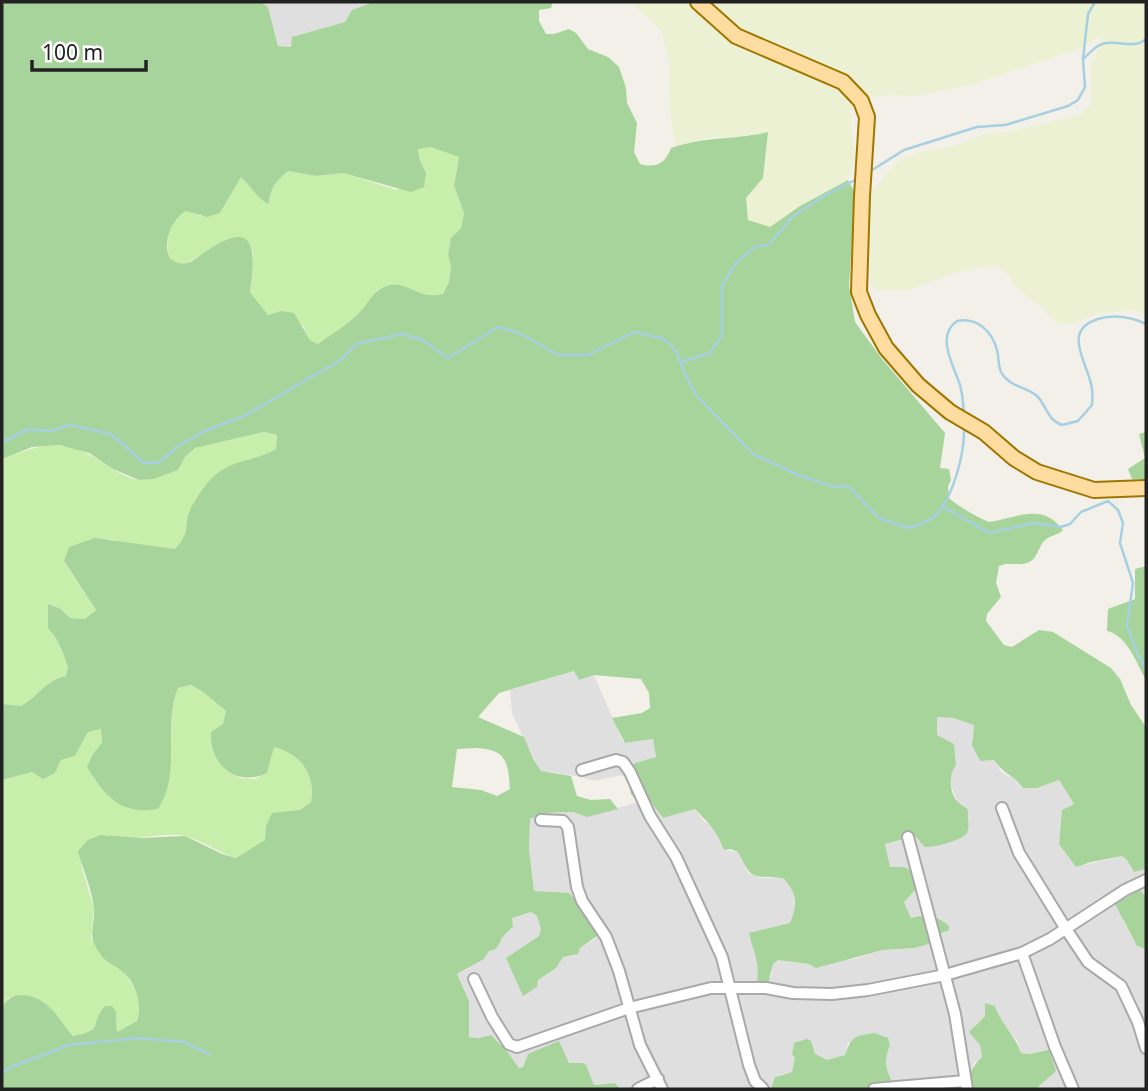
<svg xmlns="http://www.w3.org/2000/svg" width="1148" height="1091" font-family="'Noto Sans',sans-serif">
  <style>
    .residential { fill: #e0dfdf }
    .farmland { fill: #edf1d3 }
    .grass { fill: #c8eeac }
    .forest { fill: #a7d49a; fill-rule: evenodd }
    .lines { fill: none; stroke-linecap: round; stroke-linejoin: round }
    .stream { stroke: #a6d0e2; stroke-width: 2.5 }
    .minor-casing { stroke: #a9a9a9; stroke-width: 14 }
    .major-casing { stroke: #9f7600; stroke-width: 18 }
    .minor { stroke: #fff; stroke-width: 10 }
    .major { stroke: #ffdda0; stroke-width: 14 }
  </style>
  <rect width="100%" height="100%" fill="#f2f0e8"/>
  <!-- residential -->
  <g class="residential">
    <polygon points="261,2 373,2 352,10 345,22 292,37 292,47 278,46 268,7"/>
    <polygon points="575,671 579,680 594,675 622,740 625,743 653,739 656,757 635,763 623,775 594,781 583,777 541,771 533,759 512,713 510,690"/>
    <polygon points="936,717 953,718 974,725 972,738 979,761 994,760 1002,773 1013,778 1023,788 1037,788 1059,780 1074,804 1062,810 1059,844 1084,865 1122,856 1128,860 1134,872 1146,869 1146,897 1140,891 1122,919 1137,946 1146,949 1146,1089 1036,1089 1056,1071 1030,1054 1021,1053 1018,1042 999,1018 995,1006 985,1003 985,1016 975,1025 975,1036 980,1045 982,1057 974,1063 971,1075 962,1089 896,1088 887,1075 885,1055 890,1046 848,1043 845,1055 827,1061 794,1043 792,1054 795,1058 792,1072 778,1075 771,1089 620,1089 614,1083 594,1085 583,1063 569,1063 559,1042 529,1054 523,1067 519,1068 497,1040 469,1037 469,1001 457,974 468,969 503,939 503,935 512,929 512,918 531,912 537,916 541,929 539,937 518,950 538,980 556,968 563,957 578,954 580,948 595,939 593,928 582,910 534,891 529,849 530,819 544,813 573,812 587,817 638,802 650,801 663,818 695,809 703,820 716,829 724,850 738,852 749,874 762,878 783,878 793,889 795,911 790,923 769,928 753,951 759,963 758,982 771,977 773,964 778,960 809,964 854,959 883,950 914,948 946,932 949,926 940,918 923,915 911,918 904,901 915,891 904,867 890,868 885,844 916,836 920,842 968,824 964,805 958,802 950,784 952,770 956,765 954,745 937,735"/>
  </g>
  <!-- farmland -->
  <polygon class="farmland" points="631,2 1146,2 1146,317 1135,310 1095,314 1075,323 1064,324 1052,320 1041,306 1015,287 1008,274 994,265 954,273 918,287 907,290 878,290 871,286 868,221 871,193 895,164 907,156 928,150 956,146 981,135 1009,132 1082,114 1091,103 1091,66 1103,34 1079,49 974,84 917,96 888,95 873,97 850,110 855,158 848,180 800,206 770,227 748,221 746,198 763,178 768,132 749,136 707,138 676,146 669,107 670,66 661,30"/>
  <!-- grass -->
  <g class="grass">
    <path d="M431 147 459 156 454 186 464 213 461 228 451 239 448 254 451 267 449 282 443 294 429 297 390 285 377 290 361 312 340 330 318 344 310 340 303 326 281 311 268 315 250 292 253 251 232 238C223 243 188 264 182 264 157 262 168 218 186 210L200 216 220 213 241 177C251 186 256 198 269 203 271 188 275 181 288 171L316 176 343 173 397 190 420 161 418 148Z"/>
    <path d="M264 432 277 435 276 449 264 457 250 459 189 511 184 539 175 549 124 543 109 539 64 562 96 610 85 619 70 618 61 609 48 604V628L56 638 63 653 68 667 66 676C45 680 39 696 21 706L2 704V459C46 443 63 437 105 464 114 470 130 480 140 480 152 479 166 473 178 470L185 457 195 448Z"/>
    <path d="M192 685 203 692 226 711 223 724 239 778 255 779 267 773 274 747C301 754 316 775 311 802L300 810 272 814 266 826 265 840 236 858C219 853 202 840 185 836 161 831 132 844 107 835L81 865 94 909 91 938C110 959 150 989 137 1021L117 1032V1018L100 1011C97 1029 91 1033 73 1036 53 1015 43 988 8 998L2 1009V780L32 772 55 773 61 760 75 756 88 732 101 729 102 743 93 754 94 778 112 799 171 741C171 722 171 707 178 688Z"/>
  </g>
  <!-- forest -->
  <g class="forest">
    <path d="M2 2H261L268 7 278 46 291 47 292 37 345 22 352 10 373 2H553L551 8 539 10V21L546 34H554L569 29 576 33 588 49 608 57 619 67 626 88 627 103 637 123 634 152 640 164C657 169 666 162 671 148 705 136 735 140 768 132L763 178 746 198 748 220 770 227 800 206 848 180 855 193 849 286 855 322 882 359 945 433 940 468 949 469 951 480 948 486 949 498C956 505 980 519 989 522 1017 518 1042 502 1063 530 1057 536 1050 535 1044 541 1038 548 1037 560 1027 563 1017 566 1009 561 999 566L996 583 1001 597 987 614 986 621 1004 645 1012 647 1039 630 1053 632 1111 668 1120 679 1131 705 1146 727V869L1134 872 1127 860 1122 856 1091 862 1076 867 1059 844 1062 810 1074 804 1059 780 1037 788H1023C1014 775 1004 775 994 760L980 761 972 745 974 725 953 718 937 717V735L954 744 956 765C948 775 949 794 959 803 962 805 966 807 968 810 967 817 970 826 967 833 963 840 933 848 925 847L915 836 885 844 890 867H904L912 871 917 888 904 902 911 918C927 914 937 915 949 926V930L940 934 939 941 914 948 883 950 816 968 809 964 778 960 773 964 768 983 757 982C760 960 753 953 749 933L790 923C798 905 797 892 783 878 751 874 754 884 738 852L731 849 724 850C716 829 710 825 695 809L663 818 650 801 638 802 631 794 628 778 623 775 635 763 656 757 653 739 625 743 612 718 642 713 650 708 649 693 641 679 594 675 579 680 574 671 499 693 478 717 524 737 533 759 541 771 571 776 577 796 591 800 610 799 618 809 587 817 573 812 544 813 530 819 529 849 534 891 569 893 579 904 597 936 580 948 578 954 563 957 556 968 538 980 537 987 523 996 506 958 539 936 541 929 537 916 531 912 512 918 513 927 504 935 496 949 489 951 484 959 457 974 469 1001V1037L479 1038 491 1035 506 1050 519 1068 523 1067 528 1054 559 1041 569 1063H583L586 1065 594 1085 615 1083 620 1089H2V1009C9 989 34 993 48 1006 58 1014 64 1027 73 1036 106 1030 89 1023 105 1006H112L116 1012 117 1032 137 1021C143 1006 136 983 123 972 116 965 107 964 101 955 86 934 95 931 94 909 92 889 83 870 78 851L88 840 100 835 142 838 185 836 222 854 236 858 265 840 266 826 272 813 300 810 311 802C316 775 301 754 274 747L267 773C236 788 209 764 211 732L223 724 226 711 203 692 191 685 178 688C162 728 182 772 158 809 120 815 106 797 87 767L93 754 102 743 101 729 88 732 75 756 61 760 55 773 43 779 32 772 2 780V704L21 706C39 696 45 680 66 676L68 667 63 653 56 638 48 628V604L61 609 70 618 85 619 96 610 64 561 69 547 95 538 175 549C192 531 183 526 190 510 195 500 204 486 212 478 230 459 255 462 276 449L277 435 264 432 195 448 185 457 178 470 153 479 139 480 113 469 89 453 60 445 32 447 2 459ZM431 147 459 157 454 186 464 213 461 228 451 238 448 254 451 267 449 282 443 294C417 300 411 282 390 285 373 288 369 304 358 314 346 326 332 334 318 344L310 340 294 313 281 311 268 315 250 292C255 253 258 217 208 250 200 255 190 266 179 263 156 258 170 218 186 211L207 217 220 213 241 177C252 187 256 198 269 204 270 188 276 181 288 171L316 176 343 173 411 192 424 187 426 173 420 161 418 149ZM475 748C506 749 508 761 510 789L497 796 481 790 452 787 457 749Z"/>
    <polygon points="1146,432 1146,480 1132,479 1128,469 1145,458 1139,434"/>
    <path d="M1146 566V680C1137 664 1127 635 1107 631L1108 609 1135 599V569Z"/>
    <polygon points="1140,890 1146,897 1146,949 1137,946 1115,904"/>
    <path d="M985 1003 995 1006C1001 1024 1015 1035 1021 1053L1030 1054 1049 1050 1056 1071 1036 1089H962C969 1079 972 1065 982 1057L980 1045 969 1032 985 1016Z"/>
    <path d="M875 1033 888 1038 890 1046C882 1061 887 1074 896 1088L905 1089H771L775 1077 792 1072 795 1058 792 1054 794 1043 807 1039 811 1041 815 1054 827 1060 845 1055C852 1036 854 1036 875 1033Z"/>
  </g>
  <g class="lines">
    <!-- stream -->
    <g class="stream">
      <path d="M1083 59C1090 53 1098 43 1107 43 1121 41 1134 49 1146 39"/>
      <polyline points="869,172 904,150 977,127 1005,125 1068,106 1078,100 1085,87 1083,59 1088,14 1095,2"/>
      <polyline points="681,362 710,353 722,335 722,285 737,262 756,246 769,245 792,217 822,197 857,179"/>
      <path d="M964 414C963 404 963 395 960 385 954 366 935 336 957 321 977 317 992 331 997 350 999 357 998 366 1001 372 1010 388 1026 386 1037 396 1047 406 1047 420 1062 425L1078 421 1092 405C1092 400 1093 394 1092 389 1089 364 1060 331 1098 319 1115 314 1131 317 1146 324"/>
      <path d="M2 442 29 429 50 431 70 425 111 434 144 463H158L178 446 205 431 244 416 341 360 356 344 402 334 423 340 448 358 498 327 519 333 558 355H588L634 332 664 339 676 350 683 370 696 395 753 454 798 475 832 486 849 487 879 518 908 528C916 525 927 523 934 517 953 499 965 453 964 427"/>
      <polyline points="942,506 989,533 1034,523 1061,527 1070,524 1081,512 1108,501 1118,510 1123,523 1120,543 1133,583 1127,626 1139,657 1146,668"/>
      <polyline points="2,1073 11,1067 69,1045 139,1038 184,1042 209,1054"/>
    </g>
    <defs>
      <g id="minor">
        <polyline points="582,770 616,760 623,762 630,772 650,816 676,857 722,957 749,1065 755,1081 763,1089"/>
        <polyline points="1002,808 1019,853 1066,929 1088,962 1121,986 1138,1022 1146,1048"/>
        <polyline points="541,820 563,821 568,827 577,887 582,901 606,937 619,971 640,1045 662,1089"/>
        <polyline points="908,837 955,1014 967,1089"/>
        <polyline points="1022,953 1055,1047 1073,1089"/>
        <polyline points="474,979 492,1017 509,1044 517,1047 629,1008 711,988 766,988 793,993 832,994 868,990 945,975 1022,953 1050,939 1125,890 1146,880"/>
        <polyline points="638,1089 658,1079"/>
        <polyline points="874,1089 965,1081"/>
      </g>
      <polyline id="major" points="698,2 736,36 843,82 861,101 867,117 862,196 859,292 868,315 886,348 918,385 950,412 984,432 1014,458 1037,472 1094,490 1146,488"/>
    </defs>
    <!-- minor casing -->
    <use href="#minor" class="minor-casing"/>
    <!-- major casing -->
    <use href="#major" class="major-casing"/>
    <!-- minor -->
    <use href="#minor" class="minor"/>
    <!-- major -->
    <use href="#major" class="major"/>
  </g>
  <!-- border -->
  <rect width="1148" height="1091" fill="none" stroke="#222222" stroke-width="7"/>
  <!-- scale -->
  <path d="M32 60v10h114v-10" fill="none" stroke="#222222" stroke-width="3.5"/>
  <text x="42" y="60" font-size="21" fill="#222222" stroke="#ffffff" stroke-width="5" paint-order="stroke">100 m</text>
</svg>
